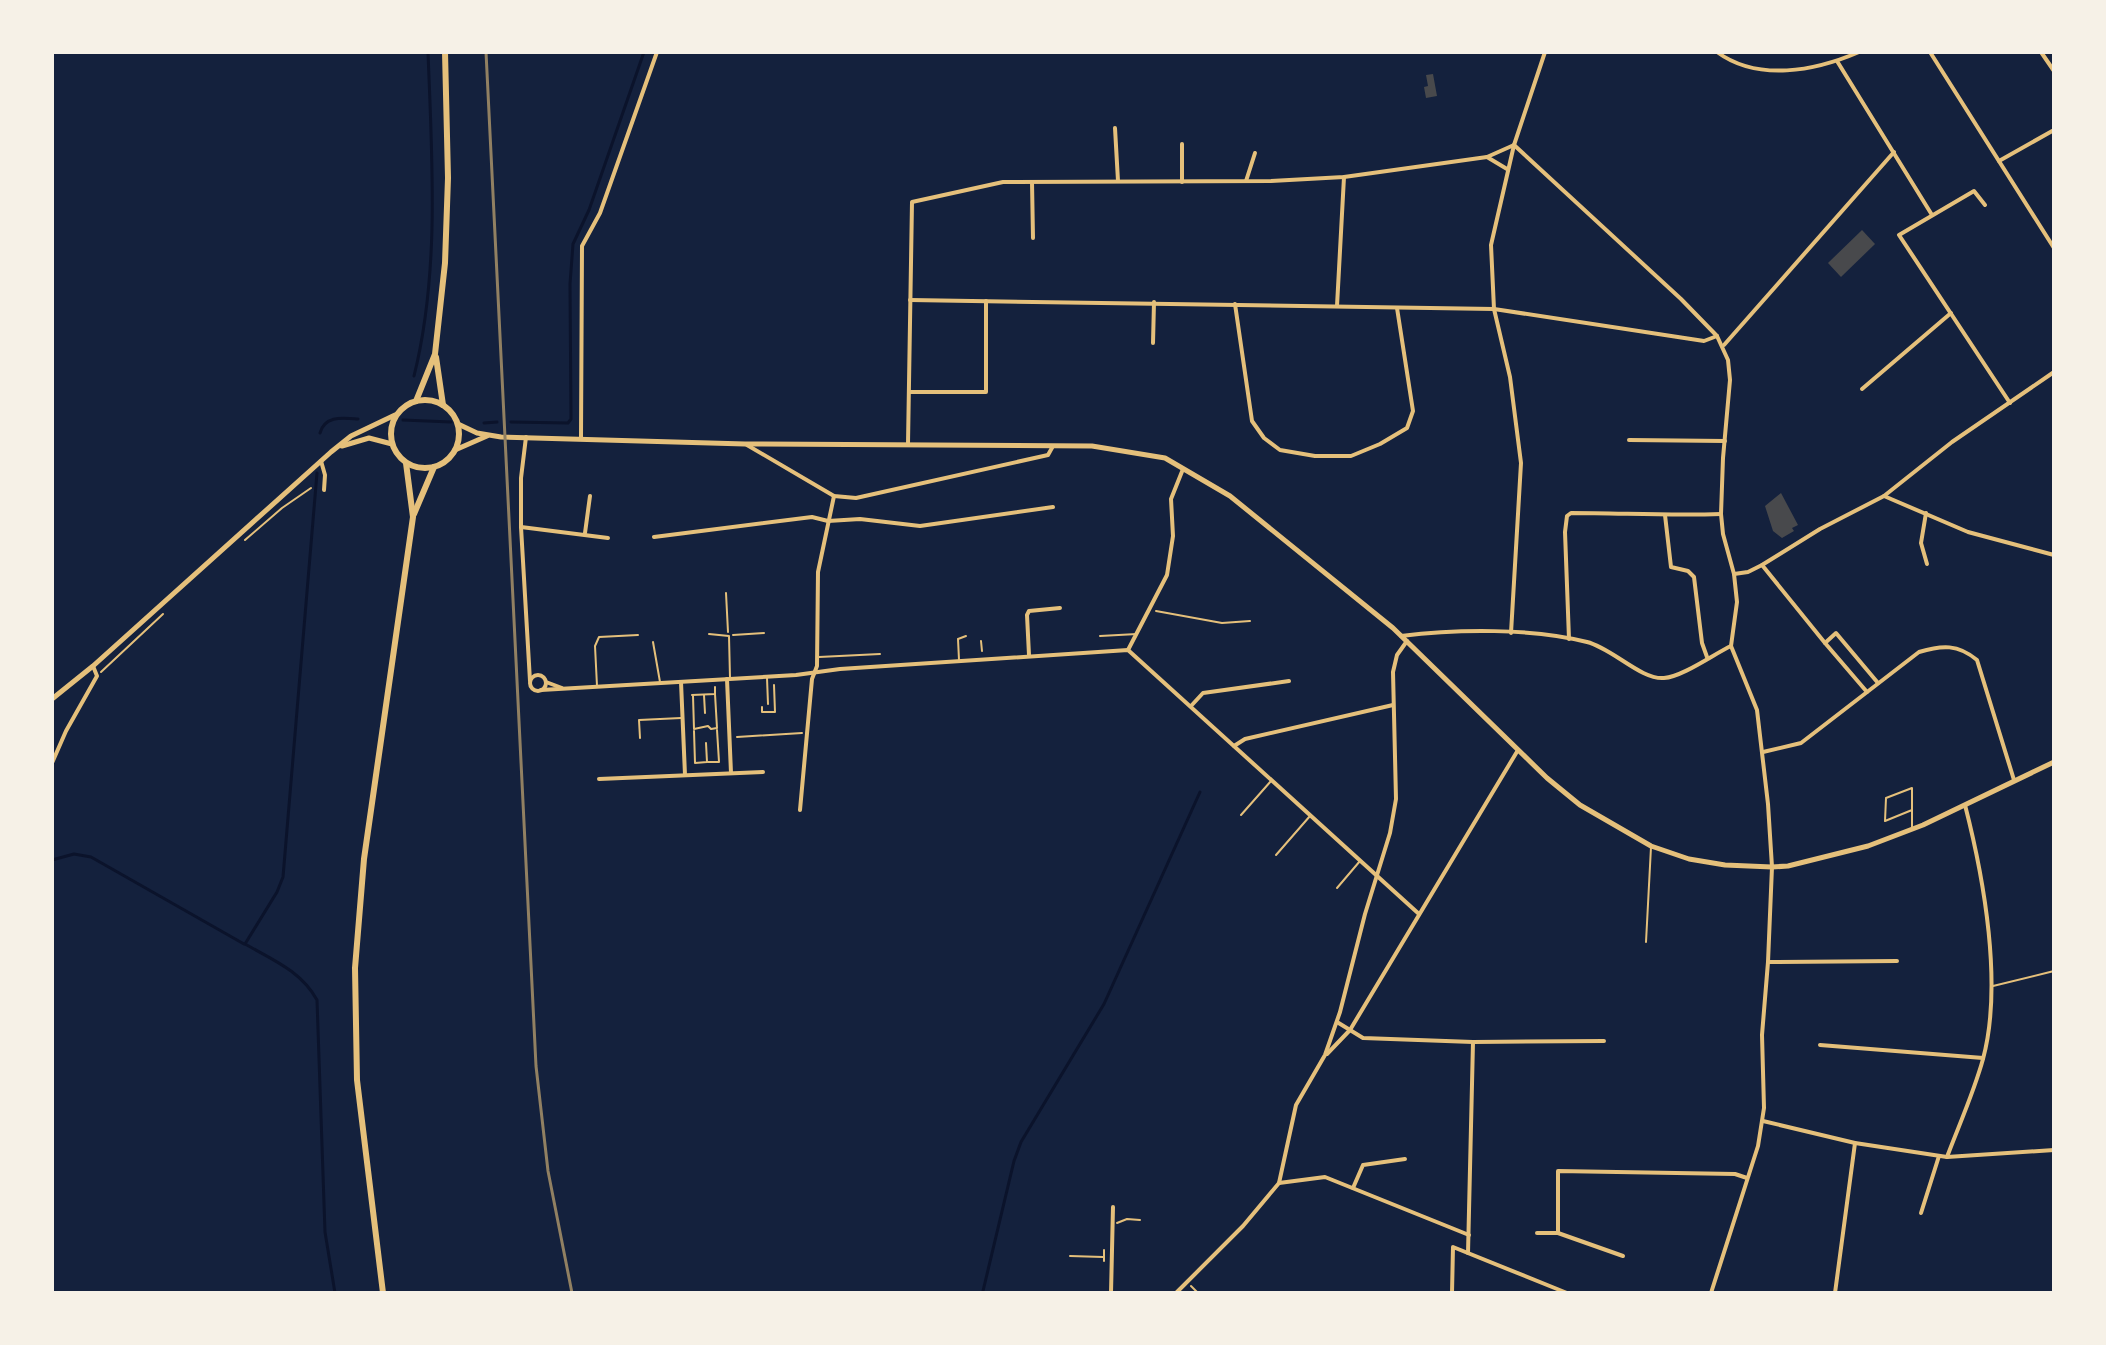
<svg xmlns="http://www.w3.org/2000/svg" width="2106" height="1345" font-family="'IBM Plex Sans',sans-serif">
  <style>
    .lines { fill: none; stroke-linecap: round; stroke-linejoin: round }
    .stream { stroke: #0b132b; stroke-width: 3 }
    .building { fill: #48494c }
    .path { stroke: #e5c07b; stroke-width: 2 }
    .service { stroke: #e5c07b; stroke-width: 2 }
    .minor { stroke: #e5c07b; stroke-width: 4 }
    .tertiary { stroke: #e5c07b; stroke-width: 5 }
    .primary { stroke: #e5c07b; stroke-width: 6 }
    .rail { stroke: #918062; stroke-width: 3 }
  </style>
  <rect width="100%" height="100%" fill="#14213d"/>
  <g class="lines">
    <!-- stream -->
    <g class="stream">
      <path d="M414 376C440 272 432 159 428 52"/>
      <polyline points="403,420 451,422"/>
      <polyline points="511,422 568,423 571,419 570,284 573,244 589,210 644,52"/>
      <polyline points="484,423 497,422"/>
      <path d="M320 433C325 415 343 418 358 419"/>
      <path d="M317 473 283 877 277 892 245 944C273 960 301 971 317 1000L325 1232 335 1293"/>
      <polyline points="52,860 74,854 91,857 244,944"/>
      <polyline points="983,1291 1014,1161 1021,1142 1104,1004 1200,792"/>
    </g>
  </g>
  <!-- building -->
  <g class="building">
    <polygon points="1433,74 1437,96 1426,98 1424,87 1428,86 1426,75"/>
    <polygon points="1862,230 1875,244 1841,277 1828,263"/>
    <polygon points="1781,493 1798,525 1792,528 1794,531 1782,538 1773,531 1765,506"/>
  </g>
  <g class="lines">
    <!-- path -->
    <g class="path">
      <polyline points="245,540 282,508 311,488"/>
      <polyline points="1156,611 1222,623 1250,621"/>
      <polyline points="733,635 764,633"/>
      <polyline points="981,641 982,651"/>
      <polyline points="101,672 163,614"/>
      <polyline points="692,695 715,694 715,687"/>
      <polyline points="704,695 705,713"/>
      <polyline points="693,696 694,729 708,726 711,729 717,728 715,694"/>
      <polyline points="762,707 762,712 775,712 774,685"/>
      <polyline points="694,731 695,763 707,762 706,743"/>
      <polyline points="737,737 802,733"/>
      <polyline points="708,762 719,762 717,730"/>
      <polyline points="1117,1223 1127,1219 1140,1220"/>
      <polyline points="1070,1256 1103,1257"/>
      <polyline points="1104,1261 1104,1250"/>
      <polyline points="1191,1286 1198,1293"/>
    </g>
    <!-- service -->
    <g class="service">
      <polyline points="726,593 728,632"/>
      <polyline points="709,634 729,636 730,678"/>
      <polyline points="1100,636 1137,634"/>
      <polyline points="653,642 660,682"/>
      <polyline points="819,657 880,654"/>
      <polyline points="959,660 958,639 966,636"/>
      <polyline points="767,678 768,704"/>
      <polyline points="597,686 595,646 599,637 638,635"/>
      <polyline points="640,738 639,720 681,718"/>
      <polyline points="1912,810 1885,821 1886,798 1912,788 1912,828"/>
      <polyline points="1241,815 1271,781"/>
      <polyline points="1276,855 1310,816"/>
      <polyline points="1337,888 1360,861"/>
      <polyline points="1646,942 1651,847"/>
      <polyline points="1993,986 2054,971"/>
    </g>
    <!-- minor -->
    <g class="minor">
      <path d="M1717 52C1758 82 1815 71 1859 52"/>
      <polyline points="1930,52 2054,248"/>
      <polyline points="2041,52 2054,71"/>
      <polyline points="1837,61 1932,215"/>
      <polyline points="1115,128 1118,181"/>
      <polyline points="1514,145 1681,299 1717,336 1728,360 1730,380 1723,458 1721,514 1723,534 1734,574 1737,602 1731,646 1757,710 1768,804 1772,867 1768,962 1762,1035 1764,1108 1758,1146 1711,1293"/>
      <polyline points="1487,157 1507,169"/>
      <polyline points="1999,161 2054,130"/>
      <polyline points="1246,181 1255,153"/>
      <polyline points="1032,182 1033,238"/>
      <polyline points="1182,182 1182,144"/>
      <polyline points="1985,205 1974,191 1899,235 2010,403"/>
      <polyline points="910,300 1494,309 1704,341 1717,336"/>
      <polyline points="1235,304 1252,421 1264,438 1280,450 1315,456 1351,456 1380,444 1407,428 1413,411 1397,308"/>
      <polyline points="1337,306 1344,177"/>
      <polyline points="1153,343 1154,302"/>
      <polyline points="1724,345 1894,152"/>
      <polyline points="1862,389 1951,313"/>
      <polyline points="909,392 986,392 986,301"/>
      <polyline points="526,437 521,478 521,527 530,681"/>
      <polyline points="581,438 582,246 600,213 657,52"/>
      <polyline points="1629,440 1725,441"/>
      <polyline points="908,444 912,202 1003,182 1271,181 1344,177 1487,157 1514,145"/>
      <polyline points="747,445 834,496 856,498 1048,455 1053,446"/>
      <polyline points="321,461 325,475 324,490"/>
      <polyline points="1884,496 1968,532 2054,555"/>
      <polyline points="1926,513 1921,543 1927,564"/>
      <polyline points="1665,515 1671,567 1688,571 1694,577 1702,643 1707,657"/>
      <polyline points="521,527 608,538"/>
      <polyline points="585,533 590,496"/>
      <polyline points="654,537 812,517 828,521 860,519 920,526 1053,507"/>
      <polyline points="1762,565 1825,643"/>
      <polyline points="1734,574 1748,572 1762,565 1820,529 1884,496 1952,442 2054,372"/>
      <polyline points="1511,633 1521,463 1510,377 1494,309 1491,245 1514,145 1545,52"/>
      <path d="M1401 636C1457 629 1532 628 1587 642 1612 648 1641 680 1664 678 1682 677 1714 654 1731 646"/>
      <path d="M1569 639 1565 532 1567 516 1571 513C1621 513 1671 516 1721 514"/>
      <polyline points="1128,650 1167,575 1173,536 1171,499 1183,469"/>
      <polyline points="1029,655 1027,615 1029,611 1060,608"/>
      <circle cx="538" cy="683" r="8"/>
      <polyline points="727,679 731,773"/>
      <polyline points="546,682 562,688"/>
      <polyline points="681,682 685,775"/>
      <polyline points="541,690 796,675 840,669 1128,650 1419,914"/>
      <polyline points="1867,692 1825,643 1836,633 1878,683"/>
      <polyline points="1191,706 1203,693 1289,681"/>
      <polyline points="1234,746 1245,739 1393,705"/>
      <path d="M1763 752 1801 743 1919 652C1942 645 1958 644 1977 660L2014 780"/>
      <polyline points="52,763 66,731 97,676 93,666"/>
      <polyline points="599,779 763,772"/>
      <polyline points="800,810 812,679 817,666 818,572 834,496"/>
      <polyline points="1768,962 1897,961"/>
      <polyline points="1337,1022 1363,1038 1473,1042 1604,1041"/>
      <polyline points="1820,1045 1983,1058"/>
      <polyline points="1327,1054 1350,1030 1518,750"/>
      <polyline points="1763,1121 1855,1143 1947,1157 2054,1150"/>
      <path d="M1947 1157C1959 1125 1974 1092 1983 1059 2003 985 1984 879 1965 805"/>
      <polyline points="1279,1183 1325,1177 1469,1235"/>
      <polyline points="1353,1188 1363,1165 1405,1159"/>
      <polyline points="1921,1213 1939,1156"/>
      <polyline points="1537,1233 1558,1233"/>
      <polyline points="1468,1253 1473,1042"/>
      <polyline points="1623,1256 1558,1233 1558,1171 1735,1174 1747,1178"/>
      <polyline points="1111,1293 1113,1207"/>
      <polyline points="1176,1293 1243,1226 1279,1183 1296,1105 1325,1055 1340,1012 1365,914 1390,833 1396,799 1393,672 1397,655 1407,641"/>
      <polyline points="1452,1293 1453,1247 1567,1293"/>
      <polyline points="1835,1293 1855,1143"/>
    </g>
    <!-- tertiary -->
    <g class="tertiary">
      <polyline points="458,424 477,433 501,437 745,444 1092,446 1165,458 1230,496 1393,628 1547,778 1580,805 1651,846 1689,859 1725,865 1772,867 1788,866 1868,846 1923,825 2054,762"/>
      <polyline points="342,446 369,438 392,444"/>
      <polyline points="455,450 487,436"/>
      <polyline points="52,699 93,666 331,452 351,436 395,415"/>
    </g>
    <!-- primary -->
    <g class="primary">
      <polyline points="436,357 443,405"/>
      <circle cx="425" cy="434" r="34"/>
      <polyline points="416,401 435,354 445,263 448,178 445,52"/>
      <polyline points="414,514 434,467"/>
      <polyline points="383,1293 357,1080 355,968 364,859 413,517 406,463"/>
    </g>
    <!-- rail -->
    <polyline class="rail" points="486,52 536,1066 548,1171 572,1293"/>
  </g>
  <!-- border -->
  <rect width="2106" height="1345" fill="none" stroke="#f6f1e7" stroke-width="108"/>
</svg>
